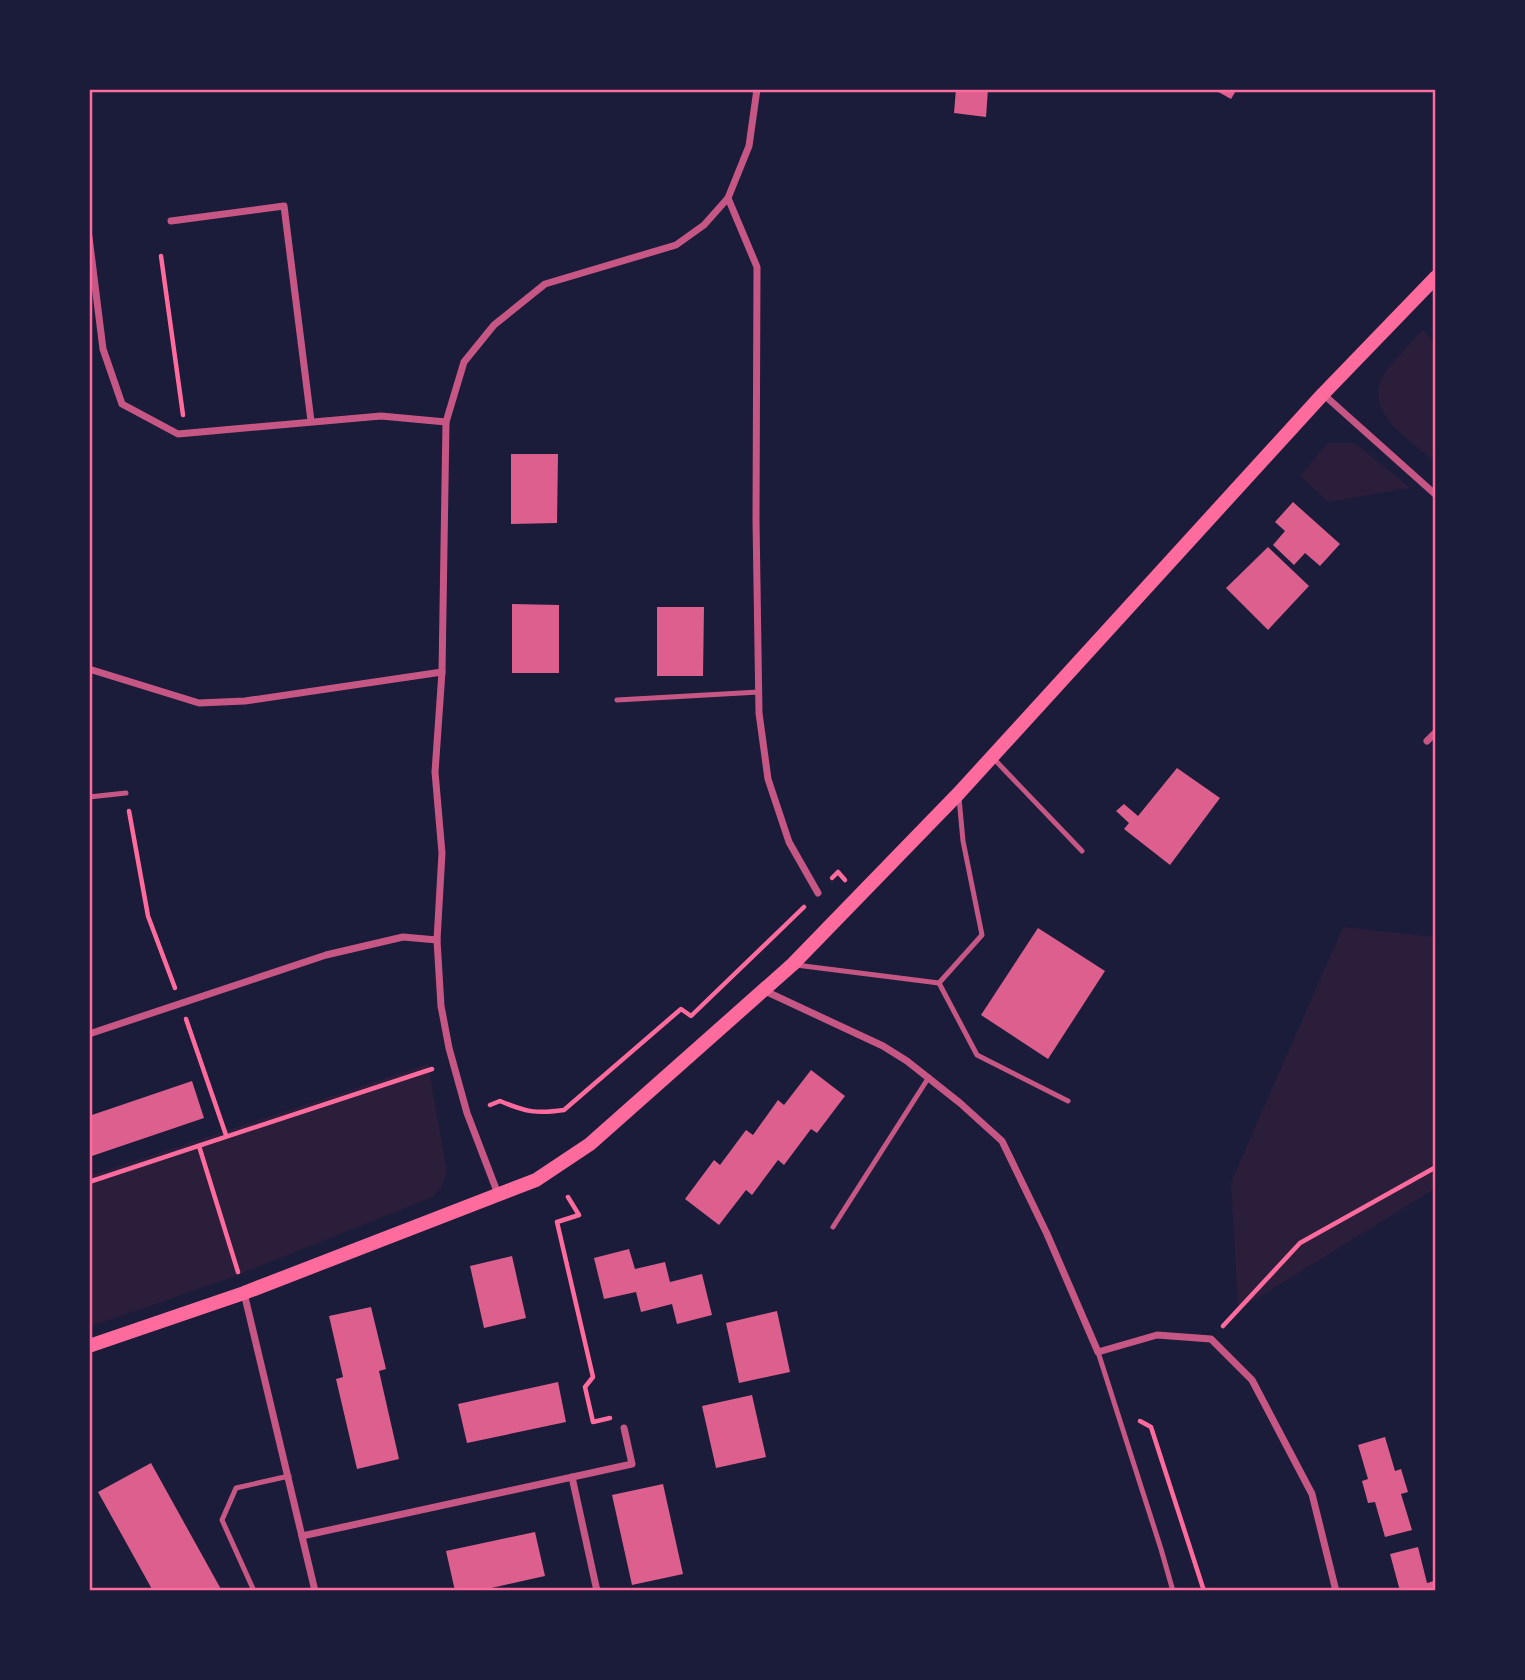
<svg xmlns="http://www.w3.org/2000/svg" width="1525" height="1680" font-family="Signika,sans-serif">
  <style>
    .green { fill: #2a1e3b }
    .building { fill: #dd5f8e }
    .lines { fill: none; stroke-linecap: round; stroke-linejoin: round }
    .path { stroke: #ff6b9d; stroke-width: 4.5 }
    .service { stroke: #c65784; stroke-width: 5 }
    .minor { stroke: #c65784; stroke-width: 7 }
    .secondary { stroke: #ff6b9d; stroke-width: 14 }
    .neatline { fill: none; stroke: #ff6b9d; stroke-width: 2.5 }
  </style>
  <rect width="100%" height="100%" fill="#1b1b3a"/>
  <!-- green -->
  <g class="green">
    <path d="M1422 330 1436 343V442L1432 459C1410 440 1369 416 1380 382 1384 370 1413 341 1422 330Z"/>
    <polygon points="1328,443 1355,443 1410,488 1328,502 1300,476"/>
    <polygon points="1343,927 1436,937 1436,1188 1238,1310 1231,1182"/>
    <polygon points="428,1064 447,1172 442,1187 431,1198 233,1277 89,1327 89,1176"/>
  </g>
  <!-- building -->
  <g class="building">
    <polygon points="956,89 988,89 986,117 954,113"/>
    <polygon points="1213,89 1237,89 1231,99"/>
    <polygon points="511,454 558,454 557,523 511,524"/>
    <polygon points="1293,502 1340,544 1320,566 1305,553 1294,565 1273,545 1285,531 1275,522"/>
    <polygon points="1268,547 1309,586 1268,630 1226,588"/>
    <polygon points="512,604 559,605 559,673 512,673"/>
    <polygon points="657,607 704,607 703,676 657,676"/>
    <polygon points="1177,768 1220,798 1170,865 1124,829 1129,823 1116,811 1124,804 1138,816"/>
    <polygon points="1038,928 1105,971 1048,1059 981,1015"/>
    <polygon points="811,1070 845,1096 817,1133 811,1129 784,1165 778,1160 752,1195 746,1190 719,1225 685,1199 714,1160 720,1165 746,1130 753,1135 778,1100 784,1105"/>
    <polygon points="192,1081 204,1118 89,1157 89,1116"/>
    <polygon points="629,1249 635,1269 665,1262 670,1282 702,1274 712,1315 677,1324 672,1304 641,1312 636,1292 604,1299 594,1258"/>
    <polygon points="512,1256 526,1318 484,1328 470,1266"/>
    <polygon points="371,1307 386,1369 379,1371 399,1459 357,1469 336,1379 343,1377 329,1316"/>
    <polygon points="777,1311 790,1372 739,1383 726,1323"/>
    <polygon points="558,1382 566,1422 467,1443 458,1404"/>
    <polygon points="752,1395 766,1457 716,1468 702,1406"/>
    <polygon points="1385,1437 1395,1471 1401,1469 1408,1492 1401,1494 1412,1530 1385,1537 1375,1502 1368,1503 1362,1481 1368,1479 1358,1445"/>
    <polygon points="151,1463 222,1591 153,1591 98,1492"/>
    <polygon points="663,1484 683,1574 632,1585 612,1495"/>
    <polygon points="535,1532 545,1576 478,1591 455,1591 446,1551"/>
    <polygon points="1418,1547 1427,1583 1434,1581 1436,1591 1400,1591 1390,1554"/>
  </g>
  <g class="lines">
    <!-- path -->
    <g class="path">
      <polyline points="161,256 183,415"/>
      <polyline points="129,811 148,916 175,988"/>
      <polyline points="832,878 838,872 845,880"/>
      <polyline points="186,1019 226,1135"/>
      <path d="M490 1105 500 1101C526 1112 536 1114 564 1110L681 1009 691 1016 804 907"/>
      <polyline points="199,1146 238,1272"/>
      <polyline points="89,1182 432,1069"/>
      <polyline points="568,1197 579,1215 557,1222 593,1377 585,1387 593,1422 610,1418"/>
      <polyline points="1223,1326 1300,1243 1436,1167"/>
      <polyline points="1140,1421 1151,1427 1204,1591"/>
    </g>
    <!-- service -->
    <g class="service">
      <polyline points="617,700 759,692"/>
      <polyline points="994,759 1082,851"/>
      <polyline points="89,797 126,793"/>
      <polyline points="796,965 939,983 982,935 963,841 959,798"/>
      <polyline points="939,983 977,1055 1068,1101"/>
      <polyline points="833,1227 929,1077"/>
      <polyline points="1098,1352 1161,1549 1173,1591"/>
      <polyline points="254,1591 222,1520 236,1488 289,1476"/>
    </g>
    <!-- minor -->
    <g class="minor">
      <polyline points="728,198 757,267 756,520 759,713 768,779 789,842 818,893"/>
      <polyline points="171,221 284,206 311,421"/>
      <polyline points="89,237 103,349 122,404 178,434 381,416 446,422"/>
      <polyline points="1323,394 1436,495"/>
      <polyline points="89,669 199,703 245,701 442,672"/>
      <polyline points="1427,741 1436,732"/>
      <polyline points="765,991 883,1046 907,1061 960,1103 1002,1141 1047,1234 1098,1352 1157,1335 1211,1339 1252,1380 1312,1494 1336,1591"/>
      <polyline points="89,1034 326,955 403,937 437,940"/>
      <polyline points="498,1194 467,1113 449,1048 441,1006 437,940 442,853 435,772 442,672 446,422 464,362 494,325 545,284 676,245 704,225 728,198 749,146 757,89"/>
      <polyline points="244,1293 315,1591"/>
      <polyline points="572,1477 597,1591"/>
      <polyline points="302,1536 632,1464 624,1428"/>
    </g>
    <!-- secondary -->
    <polyline class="secondary" points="89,1346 244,1293 536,1180 590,1144 793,964 959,793 1323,394 1436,277"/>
  </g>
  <!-- border -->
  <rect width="1525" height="1680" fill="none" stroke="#1b1b3a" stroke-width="182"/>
  <rect x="91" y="91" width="1343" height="1498" class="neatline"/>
</svg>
